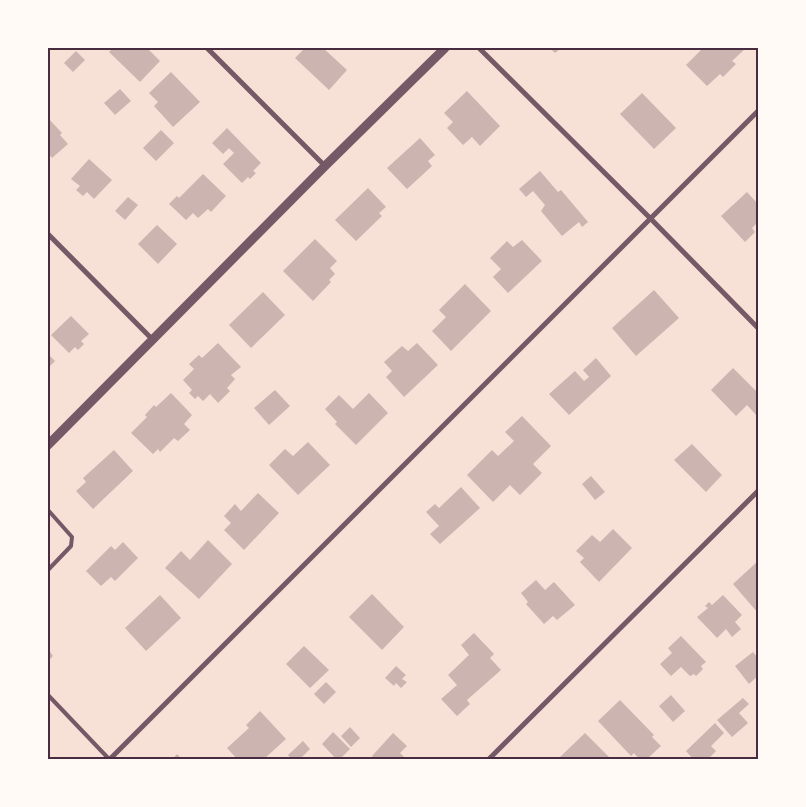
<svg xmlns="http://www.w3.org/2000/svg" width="806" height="807" font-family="Georgia,serif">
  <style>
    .building { fill: #ccb4b1 }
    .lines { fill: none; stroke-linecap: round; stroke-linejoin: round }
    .service { stroke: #755966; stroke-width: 4 }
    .minor { stroke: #755966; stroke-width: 5 }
    .tertiary { stroke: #755966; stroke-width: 9 }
    .neatline { fill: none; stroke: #4a2c40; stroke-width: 2 }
  </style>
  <rect width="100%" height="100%" fill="#f7e1d7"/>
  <!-- building -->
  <g class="building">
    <polygon points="113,48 147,48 160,61 140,82 109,52"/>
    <polygon points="305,48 314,48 315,49 317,48 323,48 347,70 329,90 295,58"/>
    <polygon points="550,48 561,48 555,53"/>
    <polygon points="703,48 744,48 745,49 732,61 736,64 723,77 720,74 707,86 686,65"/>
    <polygon points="76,51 85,60 73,72 64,63"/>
    <polygon points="171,72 200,102 173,127 154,106 158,102 149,93"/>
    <polygon points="120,89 131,101 115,115 104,103"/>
    <polygon points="467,91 500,126 480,146 472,137 463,145 447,128 453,122 444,113"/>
    <polygon points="642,93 676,128 654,149 620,114"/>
    <polygon points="48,118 62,133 60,135 68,144 52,158 48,153"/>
    <polygon points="227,128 261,163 253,171 256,173 250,179 248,177 242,183 223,164 234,153 229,148 223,154 212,143"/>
    <polygon points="161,130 174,143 156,161 143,148"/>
    <polygon points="420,138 435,155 428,161 432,166 407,189 387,168"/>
    <polygon points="89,159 112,180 94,199 87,192 83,196 76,190 80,186 71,179"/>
    <polygon points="540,171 558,192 561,190 588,222 582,227 579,222 562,236 541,211 545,205 533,191 526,197 519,189"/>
    <polygon points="203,174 226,196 211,212 208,209 198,218 193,213 186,220 169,204 177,196 179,198"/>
    <polygon points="368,188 386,207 379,213 382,216 356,241 335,220"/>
    <polygon points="747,192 758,204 758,222 752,228 755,232 745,242 721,216"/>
    <polygon points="128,197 138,205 125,220 115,211"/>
    <polygon points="157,225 177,244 158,264 138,244"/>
    <polygon points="315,239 337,261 330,268 335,274 329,280 331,282 313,301 283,271"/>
    <polygon points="522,240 542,261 508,293 493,277 501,269 490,258 507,241 513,247"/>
    <polygon points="465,284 491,311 451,351 432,331 446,317 439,310"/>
    <polygon points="654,290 679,318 636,356 612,328"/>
    <polygon points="263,292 285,315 251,348 229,325"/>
    <polygon points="71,316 89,334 81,341 84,344 78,350 75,347 69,353 51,335"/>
    <polygon points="218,343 241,367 231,375 235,379 227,388 230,391 218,403 210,394 203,401 198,396 195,399 189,393 192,390 183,380 194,369 189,364 199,355 202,358"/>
    <polygon points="417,343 438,365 404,397 386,377 392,371 384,362 402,346 408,351"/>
    <polygon points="48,354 55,361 48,368"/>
    <polygon points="596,358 611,376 569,415 549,394 575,371 584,381 589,377 583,370"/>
    <polygon points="733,368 758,393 758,417 747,405 736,416 711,390"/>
    <polygon points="275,390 290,406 269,425 254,408"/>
    <polygon points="171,393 192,415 184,424 190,430 178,441 174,438 160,452 158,449 153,454 131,433 147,417 145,415 154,405 156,407"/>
    <polygon points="369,393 388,413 356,445 335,424 337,422 325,409 339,395 353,409"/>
    <polygon points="522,416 551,446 533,464 542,473 520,495 510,485 493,502 467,475 492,450 498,456 514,441 505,432"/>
    <polygon points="308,442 330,465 298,495 269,465 285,449 293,456"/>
    <polygon points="692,444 722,475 706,492 674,460"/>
    <polygon points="114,450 133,471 93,509 76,491 86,482 83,478"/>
    <polygon points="591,476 605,492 595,500 582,484"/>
    <polygon points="461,487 480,508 440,544 430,534 439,526 426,512 435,504 439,508"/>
    <polygon points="258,493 279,513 244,550 224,530 231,523 224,516 235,504 241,511"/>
    <polygon points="613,529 632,548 599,582 580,562 584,558 576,551 592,535 600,542"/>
    <polygon points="208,540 232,564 199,599 165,568 181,551 190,560"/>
    <polygon points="123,542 138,558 115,581 111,577 101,586 86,571 111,546 115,550"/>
    <polygon points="758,561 758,613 733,584"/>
    <polygon points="536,580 545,590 554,582 575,605 557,620 553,616 544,624 526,604 528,602 521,593"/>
    <polygon points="372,594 404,627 382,650 349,617"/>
    <polygon points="160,595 181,618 146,651 125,628"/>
    <polygon points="723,595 742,615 735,622 741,629 732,637 726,629 717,638 697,617 708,608 705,606 709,602 712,605"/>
    <polygon points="474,633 494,654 490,658 501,670 467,700 470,704 457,716 441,699 457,685 448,675 469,655 461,645"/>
    <polygon points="681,636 706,662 701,666 703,669 696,676 694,674 690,676 681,667 671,676 660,664 672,653 668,648"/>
    <polygon points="304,646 329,670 310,688 286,664"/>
    <polygon points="48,649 53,656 48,661"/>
    <polygon points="753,652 758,658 758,676 749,684 735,666"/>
    <polygon points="396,666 406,675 402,679 407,682 401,688 396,683 394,686 385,678"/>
    <polygon points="326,682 336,692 324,704 314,694"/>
    <polygon points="671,695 685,711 673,722 659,706"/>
    <polygon points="743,698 749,704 739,713 748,723 732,737 717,720"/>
    <polygon points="620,700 654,735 652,737 661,746 646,760 640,760 634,753 631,756 598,721"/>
    <polygon points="260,711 286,739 264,759 238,760 227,748 249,728 246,725"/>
    <polygon points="715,723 724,733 711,746 716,751 710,757 712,758 710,760 694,760 686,751"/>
    <polygon points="350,727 360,738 351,747 341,736"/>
    <polygon points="333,732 350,749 339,760 337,760 322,744"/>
    <polygon points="393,733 407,746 400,753 404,757 402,760 373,760 374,758 372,756"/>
    <polygon points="585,733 610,758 562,760 560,757"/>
    <polygon points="303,741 310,749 299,760 292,760 288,755"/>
    <polygon points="177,754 183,760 172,760"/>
  </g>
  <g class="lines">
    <!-- service -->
    <g class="service">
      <polyline points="48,510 72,537 71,546 48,570"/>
      <polyline points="48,695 109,759"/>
    </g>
    <!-- minor -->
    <g class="minor">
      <polyline points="207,48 325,166"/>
      <polyline points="479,48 651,219 758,328"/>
      <polyline points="48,234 152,339"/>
      <polyline points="109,760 758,111"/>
      <polyline points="488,760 758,491"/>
    </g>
    <!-- tertiary -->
    <polyline class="tertiary" points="48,445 325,166 445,48"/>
  </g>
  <!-- border -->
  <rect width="806" height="807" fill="none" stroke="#fffaf5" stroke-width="98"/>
  <rect x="49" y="49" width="708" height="709" class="neatline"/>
</svg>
